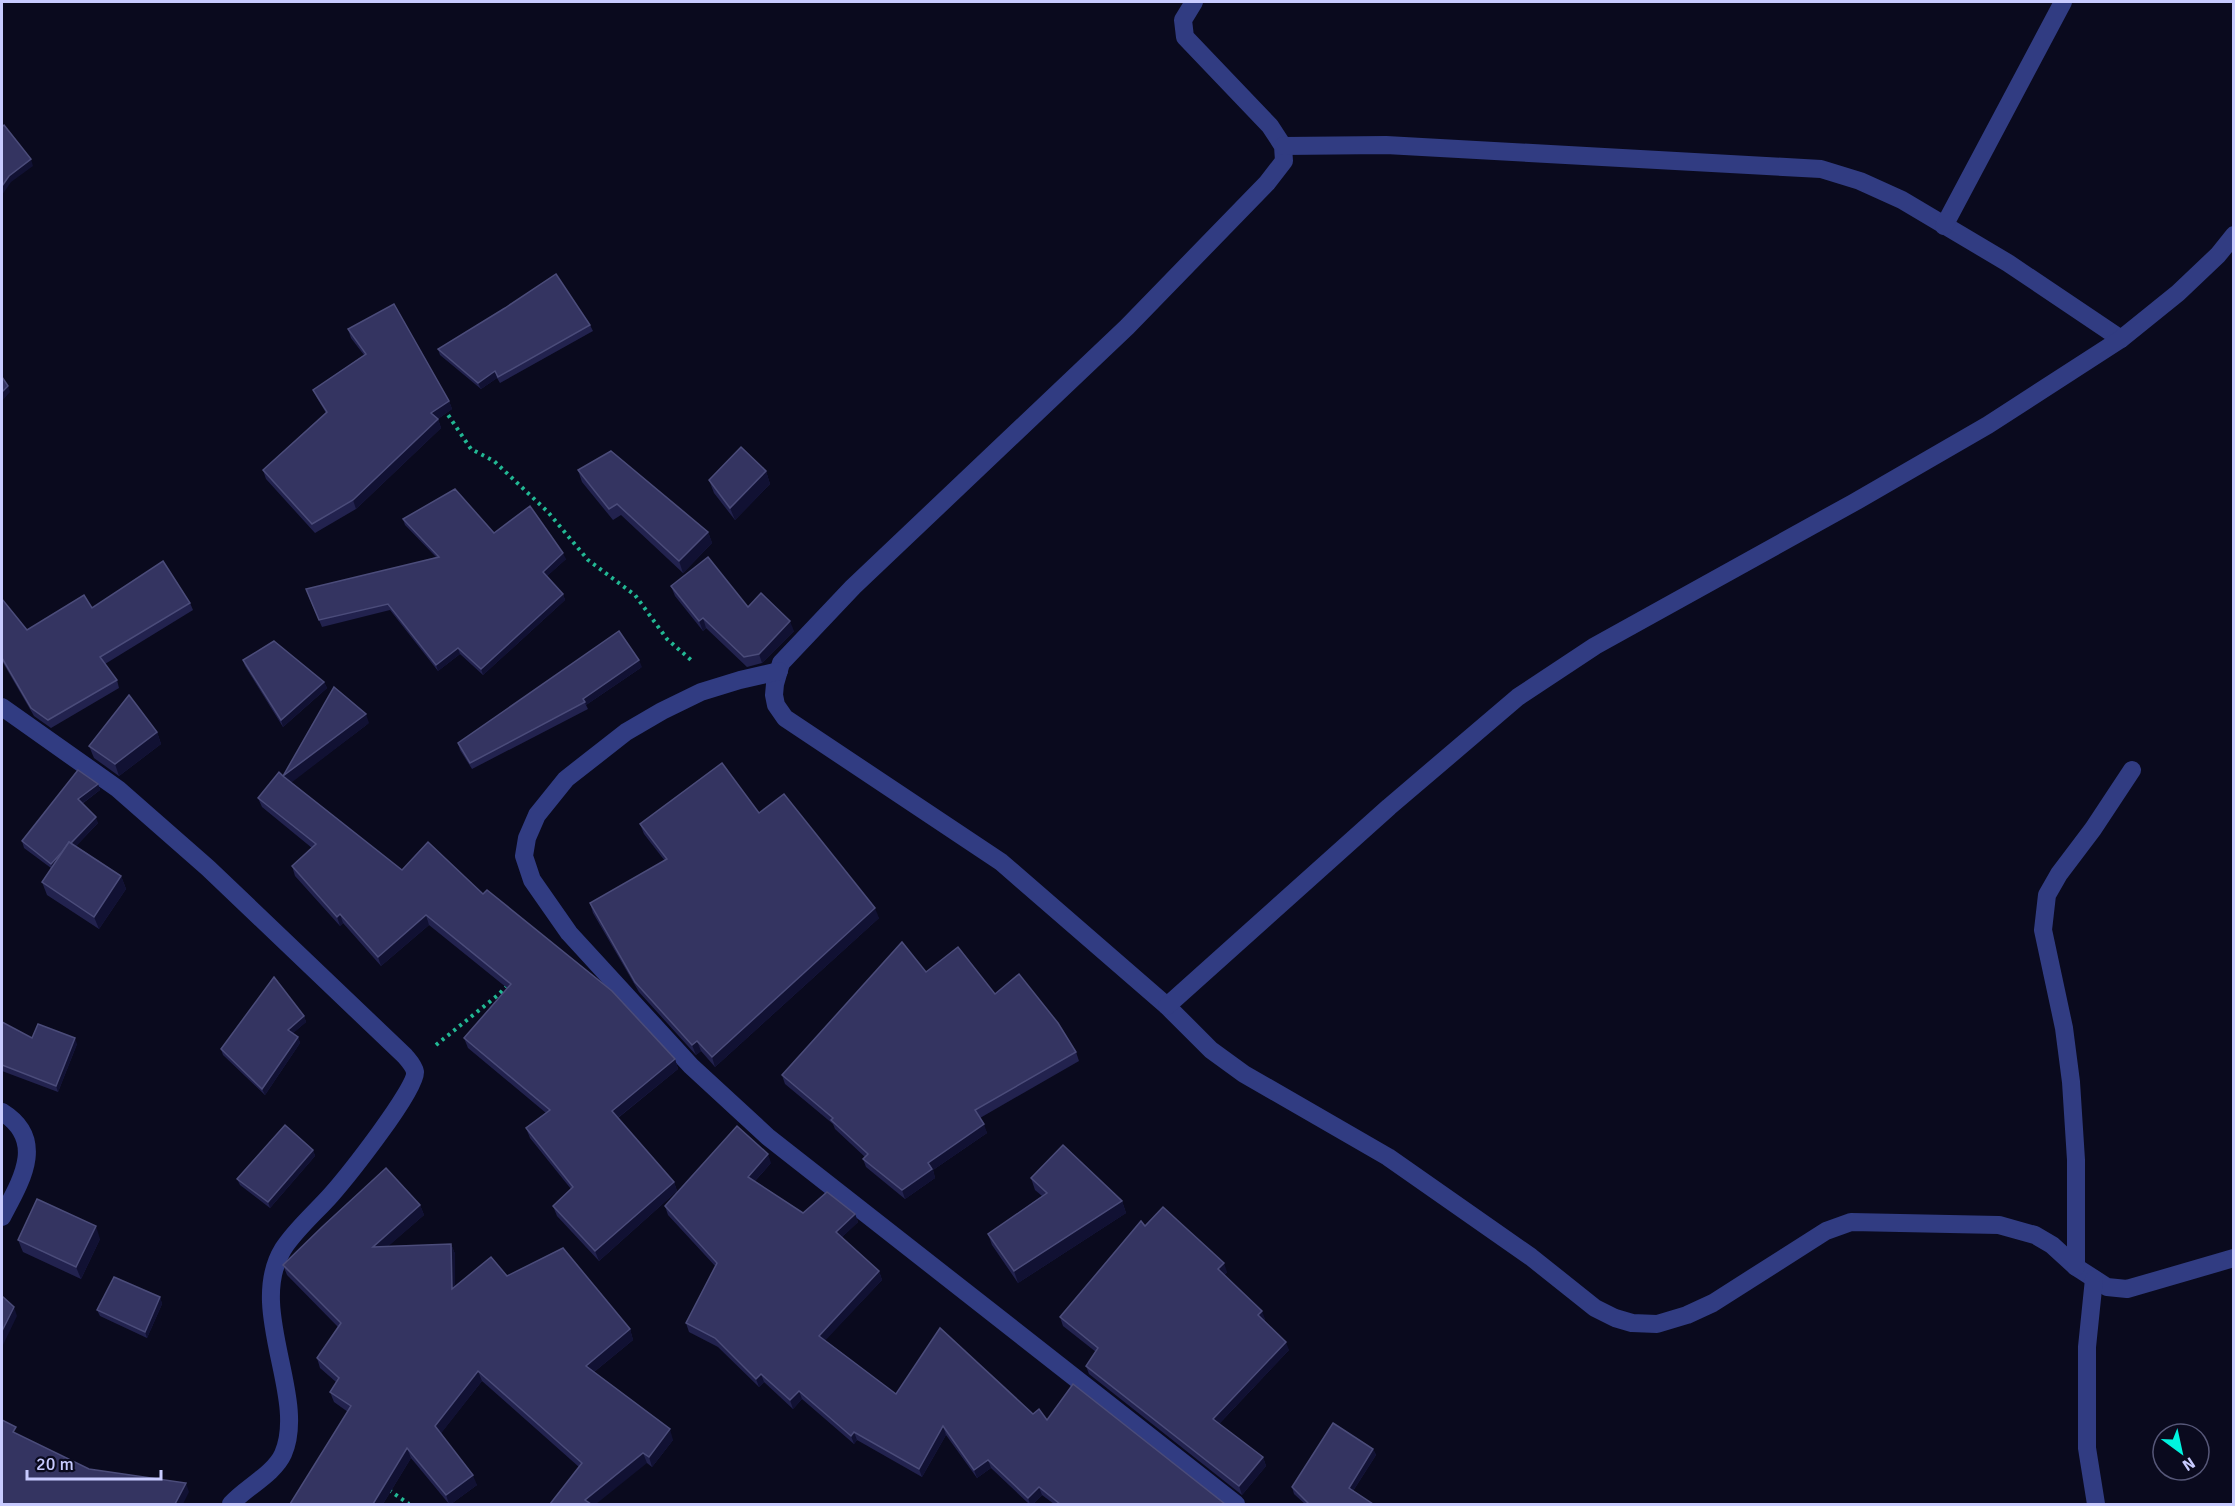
<svg xmlns="http://www.w3.org/2000/svg" width="2235" height="1506" font-family="Signika,sans-serif">
  <style>
    .lines { fill: none; stroke-linecap: round; stroke-linejoin: round }
    .path { stroke: #22b894; stroke-width: 4; stroke-dasharray: 3 4.5; stroke-linecap: butt }
    .minor { stroke: #313c82; stroke-width: 18 }
    .wall { fill: #22224e }
    .shaded-wall { fill: #113 }
    .building { fill: #343461; stroke: #4b4c7a; stroke-width: 1.5 }
  </style>
  <rect width="100%" height="100%" fill="#0a0a1e"/>
  <g class="lines">
    <!-- path -->
    <g class="path">
      <polyline points="444,409 471,449 494,461 548,512 588,560 635,595 667,639 691,660"/>
      <polyline points="436,1045 498,995 508,985"/>
      <polyline points="389,1490 409,1504"/>
    </g>
    <!-- minor -->
    <g class="minor">
      <polyline points="1194,2 1183,20 1185,37 1270,126 1283,146 1284,161 1267,183 1127,327 853,587 781,663 775,684 774,695 776,705 785,718 1001,862 1167,1006 1211,1050 1244,1074 1388,1157 1531,1257 1595,1308 1615,1318 1632,1323 1657,1324 1687,1315 1713,1303 1826,1231 1851,1222 1999,1225 2035,1235 2052,1245 2076,1267 2107,1287 2127,1289 2234,1258"/>
      <polyline points="1283,146 1386,145 1821,169 1860,181 1902,200 2008,263 2121,339"/>
      <polyline points="1944,226 2063,2"/>
      <polyline points="779,671 740,680 701,692 662,711 626,732 566,779 537,815 527,838 524,856 532,880 569,933 691,1066 768,1137 1236,1504"/>
      <path d="M2 707 118 789 208 868 405 1056C409 1061 414 1066 415 1072 417 1089 346 1178 331 1195 315 1213 296 1229 283 1249 246 1309 308 1397 283 1454 274 1474 245 1488 231 1504"/>
      <polyline points="1167,1006 1389,807 1518,697 1595,646 1853,503 1988,425 2121,339 2178,293 2218,255 2234,235"/>
      <path d="M2 1112C47 1140 21 1181 2 1217"/>
      <polyline points="2076,1267 2076,1160 2071,1082 2064,1028 2043,930 2047,895 2059,874 2093,829 2132,770"/>
      <polyline points="2094,1279 2087,1347 2087,1448 2096,1504"/>
    </g>
  </g>
  <!-- wall -->
  <g class="wall">
    <polygon points="590,325 593,331 500,383 497,378 481,389 440,355 438,349"/>
    <polygon points="348,329 449,401 452,409 438,419 441,428 356,509 315,533 266,479 263,470 326,413 317,398 313,390 364,355 351,338"/>
    <polygon points="578,470 708,532 712,543 683,573 621,515 613,520 582,482"/>
    <polygon points="766,471 770,484 735,520 714,493 709,480"/>
    <polygon points="403,519 494,533 566,559 547,576 563,594 565,600 483,675 460,654 438,671 390,610 322,627 308,595 436,557 405,525"/>
    <polygon points="671,586 748,607 794,631 762,663 747,667 706,628 703,631 675,596"/>
    <polygon points="2,599 27,630 92,608 190,603 193,610 105,664 117,680 119,688 51,728 34,716 2,661"/>
    <polygon points="243,660 324,682 327,688 283,727 245,666"/>
    <polygon points="642,667 586,705 588,709 472,769 460,750 458,743"/>
    <polygon points="369,723 291,782 402,870 483,894 675,1059 678,1069 618,1118 674,1182 677,1191 599,1261 557,1216 553,1206 571,1189 530,1138 526,1128 546,1113 468,1048 464,1038 507,988 429,925 381,966 343,923 340,926 295,876 292,866 312,848 262,807 258,798 283,776"/>
    <polygon points="157,732 161,744 119,776 94,758 89,746"/>
    <polygon points="98,784 100,790 82,804 98,823 76,846 121,876 126,889 99,929 47,895 42,882 51,868 24,848 22,841"/>
    <polygon points="759,813 879,918 715,1067 701,1051 696,1055 639,992 593,913 590,903 665,861 644,834 640,824"/>
    <polygon points="926,972 995,994 1076,1052 1079,1061 980,1118 987,1133 933,1170 935,1178 905,1199 866,1167 863,1159 865,1157 835,1129 833,1124 785,1084 782,1075"/>
    <polygon points="304,1016 306,1022 293,1033 298,1037 300,1043 265,1095 223,1055 221,1049"/>
    <polygon points="2,1022 32,1038 77,1044 58,1092 2,1071"/>
    <polygon points="313,1150 315,1156 270,1208 240,1185 237,1179"/>
    <polygon points="771,1163 755,1181 803,1213 855,1214 858,1222 842,1237 879,1271 882,1280 825,1340 896,1394 1033,1414 1226,1504 1054,1504 1042,1495 1033,1504 1029,1504 991,1468 977,1478 946,1435 922,1477 857,1440 854,1444 802,1399 793,1409 764,1382 759,1387 718,1347 689,1332 686,1323 716,1267 668,1215 665,1206"/>
    <polygon points="1031,1178 1122,1201 1126,1213 1018,1283 992,1245 988,1234 1042,1196 1035,1190"/>
    <polygon points="420,1205 424,1215 388,1246 451,1244 455,1254 455,1286 507,1276 630,1329 633,1340 594,1372 673,1440 652,1467 647,1463 579,1467 482,1381 441,1433 477,1485 451,1504 449,1504 411,1458 383,1504 290,1504 348,1412 334,1402 330,1392 336,1382 320,1368 317,1358 338,1327 287,1275 283,1265"/>
    <polygon points="1145,1226 1227,1272 1224,1275 1265,1319 1264,1320 1289,1350 1219,1424 1263,1457 1266,1466 1242,1495 1089,1374 1086,1366 1096,1352 1063,1326 1060,1317"/>
    <polygon points="100,1239 81,1279 23,1252 18,1240"/>
    <polygon points="160,1297 162,1304 147,1338 100,1316 97,1310"/>
    <polygon points="1373,1449 1376,1455 1353,1491 1373,1504 1305,1504 1294,1494 1292,1487"/>
  </g>
  <!-- shaded-wall -->
  <g class="shaded-wall">
    <polygon points="31,159 33,166 11,182 2,195 2,186 9,176"/>
    <polygon points="495,371 497,378 481,389 478,383"/>
    <polygon points="8,386 10,392 2,401 2,392"/>
    <polygon points="449,401 452,409 435,421 431,413"/>
    <polygon points="438,419 441,428 356,509 353,500"/>
    <polygon points="766,471 770,484 735,520 730,508"/>
    <polygon points="708,532 712,543 683,573 679,561"/>
    <polygon points="563,553 566,559 545,578 543,572"/>
    <polygon points="563,594 565,600 483,675 481,669"/>
    <polygon points="703,618 706,628 703,631 699,621"/>
    <polygon points="790,621 794,631 762,663 759,654"/>
    <polygon points="458,648 460,654 438,671 436,665"/>
    <polygon points="639,660 642,667 586,705 583,699"/>
    <polygon points="324,682 327,688 283,727 281,720"/>
    <polygon points="366,714 369,723 287,786 283,776"/>
    <polygon points="157,732 161,744 119,776 115,764"/>
    <polygon points="98,784 100,790 80,805 78,799"/>
    <polygon points="96,817 98,823 53,870 51,864"/>
    <polygon points="121,876 126,889 99,929 94,917"/>
    <polygon points="875,908 879,918 715,1067 712,1057"/>
    <polygon points="340,914 343,923 340,926 337,917"/>
    <polygon points="426,915 429,925 381,966 378,957"/>
    <polygon points="304,1016 306,1022 290,1036 288,1030"/>
    <polygon points="298,1037 300,1043 265,1095 262,1089"/>
    <polygon points="75,1038 77,1044 58,1092 56,1086"/>
    <polygon points="697,1041 701,1051 696,1055 692,1045"/>
    <polygon points="675,1059 678,1069 615,1120 612,1111"/>
    <polygon points="984,1124 987,1133 933,1170 935,1178 905,1199 902,1190 928,1163"/>
    <polygon points="313,1150 315,1156 270,1208 268,1202"/>
    <polygon points="768,1154 771,1163 751,1185 748,1177"/>
    <polygon points="674,1182 677,1191 599,1261 595,1251"/>
    <polygon points="1122,1201 1126,1213 1018,1283 1014,1271"/>
    <polygon points="420,1205 424,1215 376,1257 373,1247"/>
    <polygon points="855,1214 858,1222 839,1240 836,1232"/>
    <polygon points="96,1226 100,1239 81,1279 76,1267"/>
    <polygon points="451,1244 455,1254 455,1299 452,1289"/>
    <polygon points="1224,1263 1227,1272 1221,1277 1218,1269"/>
    <polygon points="879,1271 882,1280 822,1344 819,1336"/>
    <polygon points="160,1297 162,1304 147,1338 145,1332"/>
    <polygon points="14,1307 17,1316 2,1347 2,1331"/>
    <polygon points="1262,1311 1265,1319 1261,1323 1258,1315"/>
    <polygon points="630,1329 633,1340 589,1376 586,1366"/>
    <polygon points="1286,1342 1289,1350 1216,1427 1213,1419"/>
    <polygon points="478,1371 482,1381 439,1436 435,1426"/>
    <polygon points="761,1374 764,1382 759,1387 756,1379"/>
    <polygon points="799,1391 802,1399 793,1409 790,1400"/>
    <polygon points="943,1426 946,1435 922,1477 919,1469"/>
    <polygon points="670,1429 673,1440 652,1467 649,1457"/>
    <polygon points="854,1432 857,1440 854,1444 851,1436"/>
    <polygon points="407,1448 411,1458 383,1504 373,1504"/>
    <polygon points="1373,1449 1376,1455 1351,1494 1349,1488"/>
    <polygon points="643,1453 647,1463 596,1504 587,1504 585,1500"/>
    <polygon points="1263,1457 1266,1466 1242,1495 1239,1486"/>
    <polygon points="988,1460 991,1468 977,1478 974,1470"/>
    <polygon points="473,1475 477,1485 451,1504 449,1504 446,1495"/>
    <polygon points="186,1483 189,1492 183,1504 175,1504"/>
    <polygon points="1039,1487 1042,1495 1033,1504 1030,1504 1028,1498"/>
  </g>
  <!-- building -->
  <g class="building">
    <polygon points="4,125 31,159 9,176 2,186 2,127"/>
    <polygon points="556,274 590,325 498,377 495,371 478,383 438,349 505,308"/>
    <polygon points="394,304 449,401 431,413 438,419 353,500 312,524 263,470 327,412 313,390 366,354 348,329"/>
    <polygon points="2,377 8,386 2,392"/>
    <polygon points="741,447 766,471 730,508 709,480"/>
    <polygon points="611,451 708,532 679,561 617,504 609,509 578,470"/>
    <polygon points="455,489 494,533 530,506 563,553 543,572 563,594 481,669 458,648 436,665 388,604 319,620 306,589 439,557 403,519"/>
    <polygon points="708,557 748,607 761,593 790,621 759,654 744,657 703,618 699,621 671,586"/>
    <polygon points="163,561 190,603 100,657 117,680 48,720 31,708 2,658 2,599 27,630 84,595 92,608"/>
    <polygon points="619,631 639,660 583,699 585,702 470,763 458,743"/>
    <polygon points="274,641 324,682 281,720 243,660"/>
    <polygon points="334,687 366,714 283,776 402,870 428,842 483,894 487,890 612,991 675,1059 612,1111 674,1182 595,1251 553,1206 573,1187 526,1128 550,1110 464,1038 511,984 426,915 378,957 340,914 337,917 292,866 316,844 258,798 279,772 283,776"/>
    <polygon points="129,695 157,732 115,764 89,746"/>
    <polygon points="722,763 759,813 784,794 875,908 712,1057 697,1041 692,1045 635,982 590,903 667,859 640,824"/>
    <polygon points="78,770 98,784 78,799 96,817 71,843 69,842 62,852 51,864 22,841"/>
    <polygon points="69,842 121,876 94,917 42,882"/>
    <polygon points="902,942 926,972 958,947 995,994 1019,974 1058,1023 1076,1052 975,1110 984,1124 928,1163 932,1169 902,1190 863,1159 868,1154 831,1120 833,1118 782,1075"/>
    <polygon points="274,977 304,1016 288,1030 298,1037 262,1089 221,1049"/>
    <polygon points="2,1022 32,1038 38,1024 75,1038 56,1086 2,1065"/>
    <polygon points="285,1125 313,1150 268,1202 237,1179"/>
    <polygon points="737,1126 768,1154 748,1177 803,1213 827,1192 855,1214 836,1232 879,1271 819,1336 896,1394 940,1328 1033,1414 1039,1409 1047,1420 1073,1384 1225,1504 1060,1504 1039,1487 1028,1498 988,1460 974,1470 943,1426 919,1469 854,1432 851,1436 799,1391 790,1400 761,1374 756,1379 715,1338 686,1323 717,1263 665,1206"/>
    <polygon points="1063,1145 1122,1201 1014,1271 988,1234 1047,1193 1031,1178"/>
    <polygon points="386,1168 420,1205 373,1247 451,1244 452,1289 491,1257 507,1276 563,1248 630,1329 586,1366 670,1429 649,1457 643,1453 585,1500 591,1504 550,1504 582,1463 478,1371 435,1426 473,1475 446,1495 407,1448 373,1504 290,1504 351,1406 330,1392 339,1378 317,1358 341,1323 283,1265 322,1227"/>
    <polygon points="37,1199 96,1226 76,1267 18,1240"/>
    <polygon points="1163,1207 1224,1263 1218,1269 1262,1311 1258,1315 1286,1342 1213,1419 1263,1457 1239,1486 1086,1366 1098,1348 1060,1317 1141,1221 1145,1226"/>
    <polygon points="114,1277 160,1297 145,1332 97,1310"/>
    <polygon points="2,1296 14,1307 2,1331"/>
    <polygon points="2,1420 16,1427 13,1432 89,1469 186,1483 175,1504 2,1504"/>
    <polygon points="1333,1423 1373,1449 1349,1488 1373,1504 1309,1504 1292,1487"/>
  </g>
  <!-- border -->
  <rect width="2235" height="1506" fill="none" stroke="#c8cbff" stroke-width="6"/>
  <!-- north arrow -->
  <g transform="translate(2181 1452) rotate(147)"><circle r="28" fill="#0a0a1e" stroke="#565778" stroke-width="1.5"/>
  <path d="M0-4.5L10 22L0 15L-10 22Z" fill="#00f3df"/>
  <text y="-9" font-size="16" font-weight="bold" text-anchor="middle" fill="#c8cbff">N</text>
  </g>
  <!-- scale -->
  <path d="M27 1470v9h134v-9" fill="none" stroke="#c8cbff" stroke-width="3"/>
  <text x="36" y="1470" font-size="18" fill="#c8cbff" stroke="#0a0a1e" stroke-width="4.5" paint-order="stroke">20 m</text>
</svg>
